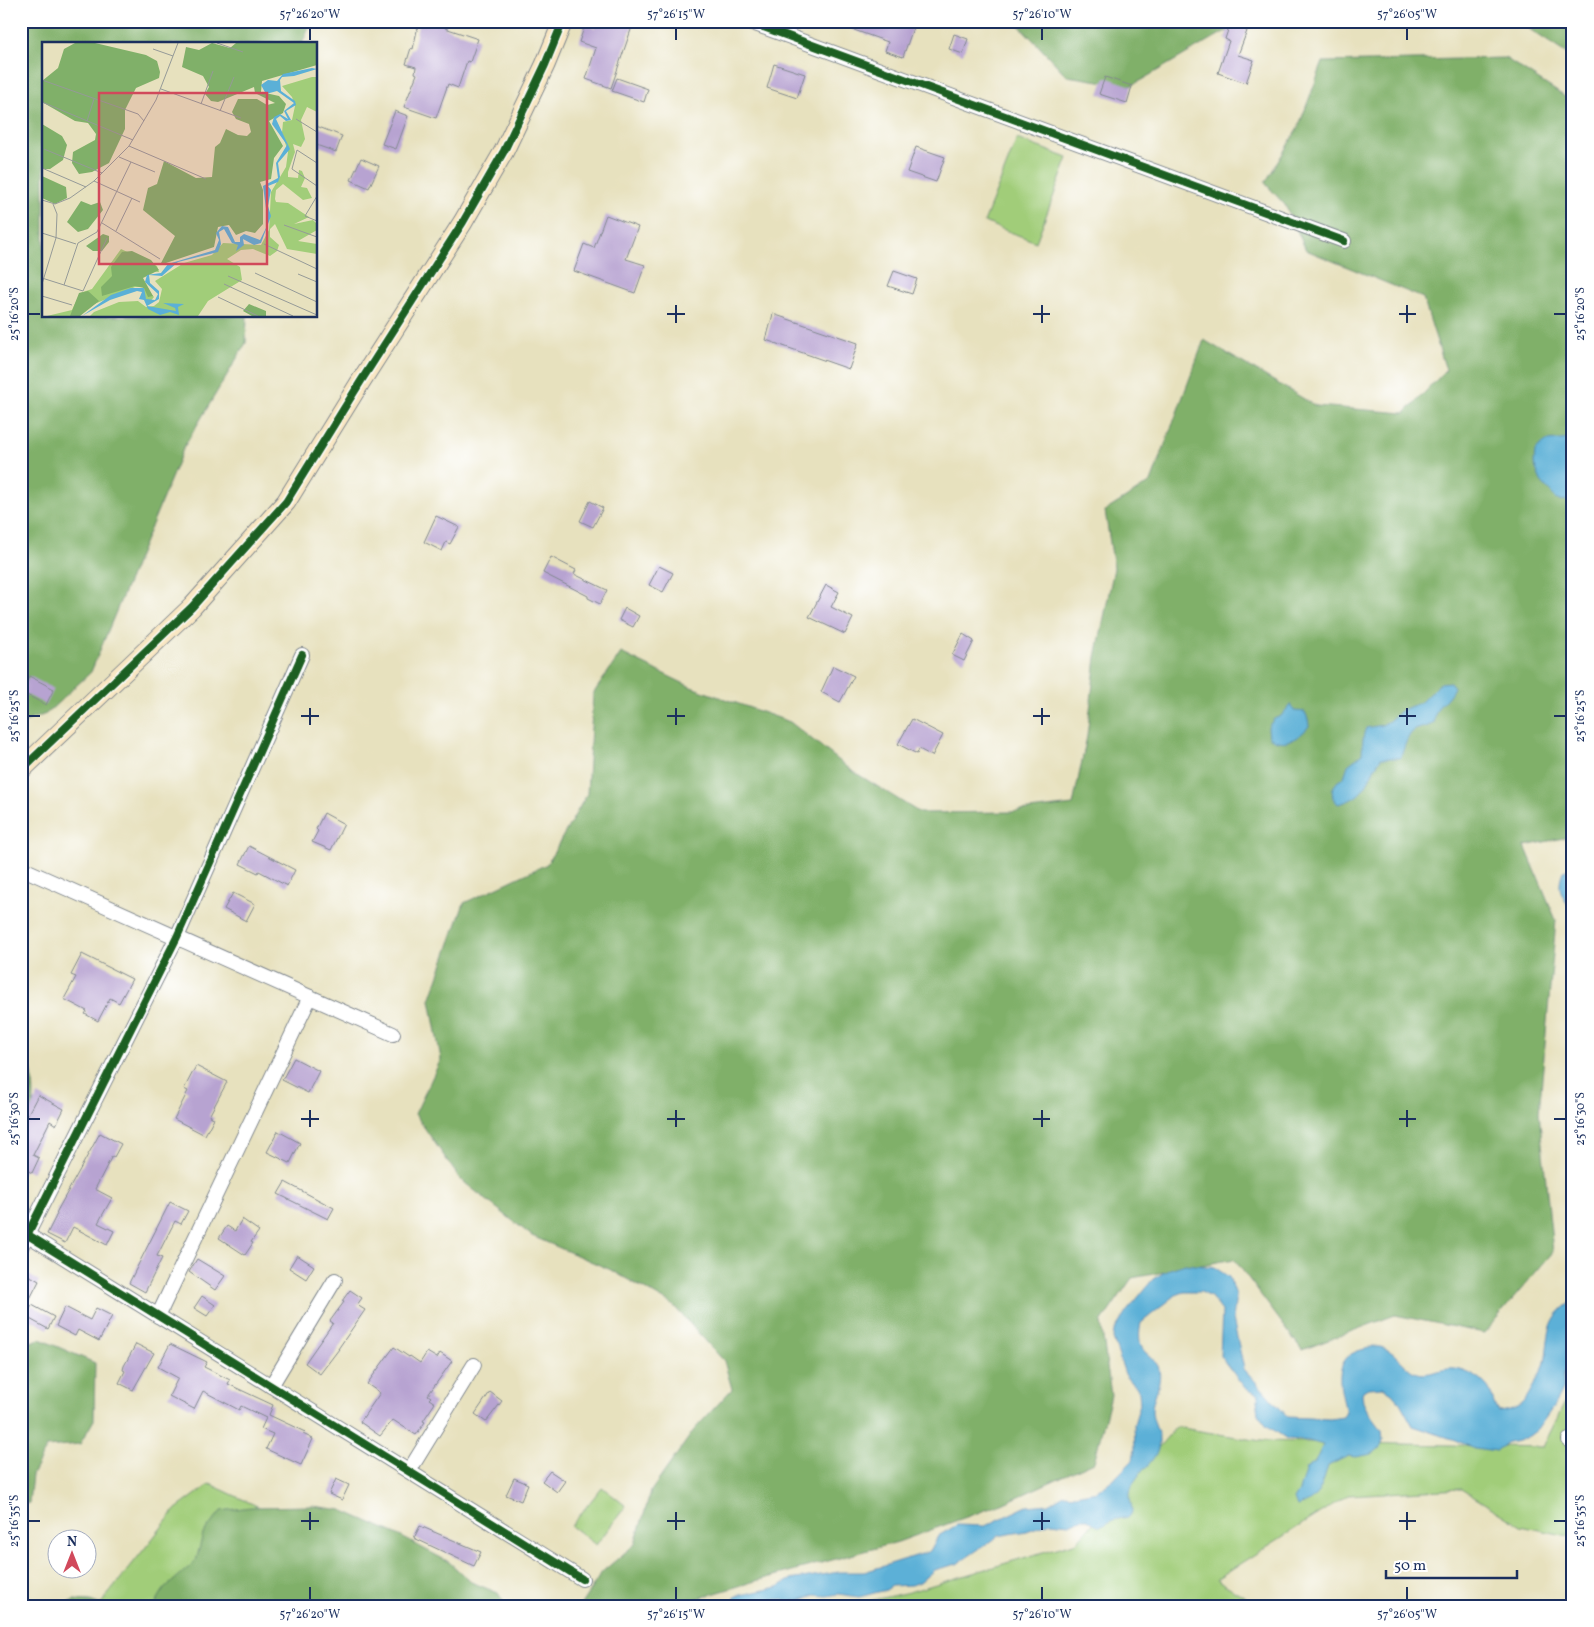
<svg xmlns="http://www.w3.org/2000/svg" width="1594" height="1627" font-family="Vollkorn,serif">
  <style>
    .green { fill: #a1cd79; stroke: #5e7e6c }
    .forest { fill: #80b069; stroke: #4e7064 }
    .water { fill: #5bb0d7; stroke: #3b709a }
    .building { fill: #b7a3d1 }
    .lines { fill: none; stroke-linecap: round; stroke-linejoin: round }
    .street-casing { stroke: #81888e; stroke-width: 16 }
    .secondary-casing { stroke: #81888e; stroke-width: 21 }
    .street { stroke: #fff; stroke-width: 14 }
    .secondary { stroke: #f9e7c3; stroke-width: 19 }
    .cycleway-casing { stroke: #fff; stroke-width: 11 }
    .cycleway { stroke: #1b5e20; stroke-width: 8 }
    .ticks { fill: none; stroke: #1b2f5e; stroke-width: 2 }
    .inset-road { fill: none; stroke: #959a98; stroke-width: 1 }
    .view { fill: #d1495b; fill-opacity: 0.15; stroke: #d1495b; stroke-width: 2.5 }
    .inset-edge { fill: none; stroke: #1b2f5e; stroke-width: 2.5 }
    .neatline { fill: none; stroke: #1b2f5e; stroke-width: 2 }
    .ticks-label { font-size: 12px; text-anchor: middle; fill: #1b2f5e }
  </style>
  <rect width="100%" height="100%" fill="#fff"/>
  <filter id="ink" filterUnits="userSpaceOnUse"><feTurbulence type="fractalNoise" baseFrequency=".02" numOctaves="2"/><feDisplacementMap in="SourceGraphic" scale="10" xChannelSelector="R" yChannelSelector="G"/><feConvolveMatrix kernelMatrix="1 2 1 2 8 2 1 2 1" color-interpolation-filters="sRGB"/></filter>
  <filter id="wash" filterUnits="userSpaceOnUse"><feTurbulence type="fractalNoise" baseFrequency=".0096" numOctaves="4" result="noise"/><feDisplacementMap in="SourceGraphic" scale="20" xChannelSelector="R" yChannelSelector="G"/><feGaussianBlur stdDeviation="1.12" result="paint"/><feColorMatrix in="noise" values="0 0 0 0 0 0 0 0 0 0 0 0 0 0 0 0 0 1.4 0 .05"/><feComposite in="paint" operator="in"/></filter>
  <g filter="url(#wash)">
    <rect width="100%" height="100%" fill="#e7e1be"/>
    <!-- green -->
    <g class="green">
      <polygon points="1017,139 1068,158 1036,242 984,222"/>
      <polygon points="1573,1386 1573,1537 1521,1526 1461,1489 1348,1495 1216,1579 1260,1606 847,1606 909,1592 1077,1542 1176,1427 1261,1441 1543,1447"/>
      <polygon points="210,1484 471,1606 99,1606 176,1509"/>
      <polygon points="602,1487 626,1506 596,1545 571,1526"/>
    </g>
    <!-- forest -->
    <g class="forest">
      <polygon points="21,21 312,21 302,44 44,44 44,316 247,316 246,343 184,447 91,672 46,714 21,723"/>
      <polygon points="1015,21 1287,21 1224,32 1131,86 1067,76"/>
      <polygon points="1517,21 1573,21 1573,58"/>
      <polygon points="1505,58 1573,102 1573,836 1525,846 1556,920 1539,1113 1553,1252 1484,1333 1395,1315 1302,1350 1234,1259 1132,1278 1101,1323 1111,1395 1094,1462 1002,1504 898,1542 752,1582 673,1606 580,1606 602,1572 635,1544 651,1491 694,1430 732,1389 724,1361 673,1305 611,1270 532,1236 460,1179 415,1114 441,1059 430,1000 464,903 547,864 587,794 593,694 621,653 691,687 790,722 851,770 920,813 1011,812 1073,805 1087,736 1096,657 1114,568 1105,511 1151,482 1204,340 1316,406 1405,413 1446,370 1423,298 1306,250 1285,205 1265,183 1298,128 1323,62"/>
      <path d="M21 1050C34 1060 35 1096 33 1111 31 1121 25 1131 21 1141Z"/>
      <polygon points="40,1339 95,1363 94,1420 80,1444 47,1447 32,1475 29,1503 21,1505 21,1345"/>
      <polygon points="313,1506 342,1510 396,1534 449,1562 471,1582 498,1593 506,1606 154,1606 164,1589 196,1561 203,1534 221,1511 251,1507"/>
      <polygon points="74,1600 90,1601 104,1606 61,1606"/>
    </g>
    <!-- water -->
    <g class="water">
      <polygon points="1573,439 1573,501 1557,500 1541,481 1534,464 1535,451 1546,441"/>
      <path d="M1450 682 1454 687C1447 703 1435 703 1434 723 1428 727 1422 727 1415 730 1407 734 1404 750 1400 758H1381C1366 780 1368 797 1338 804L1333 798 1332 789 1337 782 1344 777 1348 765 1362 754C1363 744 1362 737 1366 728L1382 725 1389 721 1400 711 1421 702 1440 683Z"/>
      <path d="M1291 704 1294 711 1305 712 1308 719 1309 726C1299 739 1283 747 1269 737L1268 727 1274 719 1281 716Z"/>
      <path d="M1573 868V911C1562 897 1556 889 1563 871Z"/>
      <path d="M1185 1264 1214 1267 1229 1277 1236 1295 1233 1319 1244 1369 1288 1417 1330 1419 1343 1417 1346 1412C1341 1391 1330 1358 1361 1350 1366 1349 1374 1346 1380 1347 1394 1349 1404 1367 1414 1372 1427 1378 1442 1367 1455 1369 1465 1370 1479 1377 1486 1385 1493 1392 1492 1403 1498 1412 1522 1409 1524 1403 1535 1383 1539 1376 1543 1370 1545 1362 1550 1336 1545 1318 1573 1301V1354L1564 1374 1563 1388 1554 1406 1537 1430 1529 1436 1518 1441 1507 1443 1496 1451 1474 1448 1455 1440 1413 1426 1399 1401 1392 1393 1383 1387 1368 1388 1363 1391 1362 1394 1363 1402 1367 1410 1382 1430 1383 1440 1380 1448 1372 1454 1356 1457 1348 1456 1328 1466C1322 1487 1319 1499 1297 1507L1294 1499 1299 1491 1306 1468 1315 1462 1323 1445 1309 1441 1287 1439 1266 1425 1258 1414 1257 1406 1259 1395 1245 1388 1220 1356 1222 1311 1211 1297 1201 1292H1184L1176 1295 1141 1323C1139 1332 1138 1345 1145 1352 1150 1356 1155 1361 1158 1366 1164 1382 1152 1396 1152 1411 1152 1422 1159 1430 1159 1441 1159 1462 1137 1470 1131 1489 1128 1497 1132 1504 1132 1512L1128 1517 1113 1520 1102 1526H1097L1088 1519H1081L1069 1524 1051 1522 1027 1531 998 1536 957 1564 934 1570 920 1582 912 1585 892 1586 886 1590 859 1597 838 1594 827 1596 815 1595 799 1601 771 1599 750 1606H731L736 1596 778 1587 790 1580 839 1572H864L922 1554 930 1551 938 1536 957 1525 985 1526 1027 1506 1048 1504 1064 1494 1075 1495 1097 1491 1115 1478 1133 1460 1135 1449 1134 1424 1140 1404 1139 1392 1136 1386 1129 1381 1125 1374 1113 1339 1114 1331 1127 1311 1153 1279 1170 1269Z"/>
    </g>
    <g id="blocks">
      <!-- building -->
      <g class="building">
        <polygon points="419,21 447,21 445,28 478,39 470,62 467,61 458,88 448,84 436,118 404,107 417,74 415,73 416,67 406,64 411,48 413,49"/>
        <polygon points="597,21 634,21 611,88 586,79 596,48 579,42 585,25 595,28"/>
        <polygon points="837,21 904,21 914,25 903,57 885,51 888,42 837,24"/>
        <polygon points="1231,21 1248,21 1245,30 1247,31 1238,55 1254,60 1246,83 1218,73 1229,41 1225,39"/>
        <polygon points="954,34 968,39 963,54 949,49"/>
        <polygon points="774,64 805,74 797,98 767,88"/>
        <polygon points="1105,77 1132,86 1127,103 1099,94"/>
        <polygon points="617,78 648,89 644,102 612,91"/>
        <polygon points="395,111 408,116 396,149 382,144"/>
        <polygon points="316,126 342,136 336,152 316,145"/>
        <polygon points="916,147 945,157 936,182 907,172"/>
        <polygon points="361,158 379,166 369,188 351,180"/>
        <polygon points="606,215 638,227 626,259 645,265 635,293 574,271 584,244 594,248"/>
        <polygon points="894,271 917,279 912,294 888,286"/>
        <polygon points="773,314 858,343 849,369 766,340"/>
        <polygon points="590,501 603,508 593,527 580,521"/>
        <polygon points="436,516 459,527 450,544 446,542 442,551 424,542"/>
        <polygon points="551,557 576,570 574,574 607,590 600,604 588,598 588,596 543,573"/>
        <polygon points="659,566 673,573 663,592 649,585"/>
        <polygon points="826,585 839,592 831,607 853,618 845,634 809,617"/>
        <polygon points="625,608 639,616 633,627 619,620"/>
        <polygon points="963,634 974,641 964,661 952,655"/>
        <polygon points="833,666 854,676 840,702 821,692"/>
        <polygon points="29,676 54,689 46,705 21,692"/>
        <polygon points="912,719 943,735 932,756 919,749 917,754 898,744"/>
        <polygon points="324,813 344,824 331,850 312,842 318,831 316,829"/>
        <polygon points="249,846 295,870 287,886 259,871 258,873 240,864"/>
        <polygon points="233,893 255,904 246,921 224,909"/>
        <polygon points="82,954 132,979 119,1003 110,998 98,1021 85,1014 87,1011 64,999 76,977 71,975"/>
        <polygon points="294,1058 319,1071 308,1093 282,1080"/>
        <polygon points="196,1066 227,1082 209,1116 214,1118 205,1135 174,1119 188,1091 184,1089"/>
        <polygon points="38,1095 64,1109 56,1125 50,1121 33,1155 39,1158 32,1173 25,1169 21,1176 21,1127"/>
        <polygon points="278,1131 300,1143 290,1163 267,1152"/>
        <polygon points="100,1133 121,1144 114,1157 112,1156 95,1189 112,1198 98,1223 114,1231 107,1245 73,1227 65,1243 47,1234 57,1214 56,1213"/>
        <polygon points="285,1182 334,1208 328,1219 278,1194"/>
        <polygon points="170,1202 188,1211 181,1224 175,1221 157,1256 162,1258 145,1292 129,1283"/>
        <polygon points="242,1219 259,1231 251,1242 253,1243 245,1255 219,1238 227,1226 235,1231"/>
        <polygon points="297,1255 314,1266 306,1279 289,1268"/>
        <polygon points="197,1259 225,1276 215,1290 189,1272"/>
        <polygon points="25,1273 39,1281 21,1316 21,1281"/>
        <polygon points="350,1290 362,1298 357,1305 365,1310 338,1349 339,1349 320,1374 305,1363 333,1323 330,1321 344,1302 342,1301"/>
        <polygon points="202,1296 215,1305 207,1316 194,1308"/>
        <polygon points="32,1305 54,1317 48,1329 26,1317"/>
        <polygon points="65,1307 90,1320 96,1308 112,1316 99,1341 78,1330 75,1336 56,1326"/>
        <polygon points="136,1344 154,1353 133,1390 119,1383 125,1371 123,1370 124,1366"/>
        <polygon points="170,1344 207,1362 204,1367 230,1380 228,1384 273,1405 269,1415 305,1432 303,1434 313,1439 301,1465 266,1449 273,1434 261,1429 266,1418 241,1406 239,1410 203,1391 194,1409 169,1396 178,1378 158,1367"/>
        <polygon points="394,1347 409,1357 410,1356 420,1363 427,1352 437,1358 440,1353 452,1361 428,1395 431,1397 429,1399 435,1403 423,1421 425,1422 416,1435 393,1420 380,1436 360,1422 380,1393 367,1384"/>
        <polygon points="490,1392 502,1401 486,1422 475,1414"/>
        <polygon points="550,1471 565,1481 557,1492 542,1481"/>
        <polygon points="514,1478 528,1484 521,1501 506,1495"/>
        <polygon points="336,1479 349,1485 342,1500 329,1494"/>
        <polygon points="420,1526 481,1552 474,1566 414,1538"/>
      </g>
    </g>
  </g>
  <g filter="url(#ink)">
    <use href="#blocks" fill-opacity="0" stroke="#81888e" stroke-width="1"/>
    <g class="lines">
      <defs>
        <g id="street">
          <polyline points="747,21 1344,241"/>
          <polyline points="21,868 393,1034"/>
          <polyline points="28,1235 582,1579"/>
          <polyline points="21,1247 177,937 302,655"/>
          <polyline points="158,1316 310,997"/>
          <polyline points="271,1386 335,1280"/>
          <polyline points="1569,1440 1573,1442"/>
          <polyline points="409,1471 474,1365"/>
        </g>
        <polyline id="secondary" points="21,770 192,607 286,502 361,381 463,222 504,151 545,65 563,21"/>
      </defs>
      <!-- street casing -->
      <use href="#street" class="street-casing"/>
      <!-- secondary casing -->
      <use href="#secondary" class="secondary-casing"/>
      <!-- street -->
      <use href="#street" class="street"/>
      <!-- secondary -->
      <use href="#secondary" class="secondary"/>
      <defs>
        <g id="cycleway">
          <polyline points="747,21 1344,241"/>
          <polyline points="21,770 192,607 286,502 361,381 463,222 504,151 545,65 563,21"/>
          <polyline points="28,1235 582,1579"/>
          <polyline points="21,1247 177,937 302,655"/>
        </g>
      </defs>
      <!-- cycleway casing -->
      <use href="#cycleway" class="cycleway-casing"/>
      <!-- cycleway -->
      <use href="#cycleway" class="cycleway"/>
    </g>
  </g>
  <!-- ticks -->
  <path class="ticks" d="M310 28V40M676 28V40M1042 28V40M1407 28V40M676 305V323M1042 305V323M1407 305V323M28 314H40M667 314H685M1033 314H1050M1399 314H1416M1554 314H1566M310 708V725M676 708V725M1042 708V725M1407 708V725M28 716H40M301 716H319M667 716H685M1033 716H1050M1399 716H1416M1554 716H1566M310 1110V1127M676 1110V1127M1042 1110V1127M1407 1110V1127M28 1119H40M301 1119H319M667 1119H685M1033 1119H1050M1399 1119H1416M1554 1119H1566M310 1512V1530M676 1512V1530M1042 1512V1530M1407 1512V1530M28 1521H40M301 1521H319M667 1521H685M1033 1521H1050M1399 1521H1416M1554 1521H1566M310 1587V1600M676 1587V1600M1042 1587V1600M1407 1587V1600"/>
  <!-- overview -->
  <g transform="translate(42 42)">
    <rect width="275" height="275" fill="#e7e1be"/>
    <path d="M270 35H275V70L265 65 259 78 263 97 259 105 251 102 253 110 246 130V135L256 136 257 128 260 129 263 136 259 145 265 146 270 156 261 158 241 142 234 148 233 157 234 160 246 161 267 175 252 182 271 178 275 182V188L256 199 275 202V212L245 207 233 182 228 187V195L237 203 235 209 228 214 211 207 199 208 185 217 198 225 200 238 166 259 156 274H48L52 270 77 260 96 259 104 265 112 264 117 260 120 247 113 239 142 221 170 213 181 201 219 203 227 188 229 150 244 125 246 110 240 91 241 80 250 78 253 64 250 55 240 44ZM79 207 115 224 117 230 105 229 98 239 112 255 107 261 103 256 101 245H93L50 263 34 274H5L30 268 38 251 50 247Z" fill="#a1cd79"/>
    <path d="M33 1H53L104 13 115 19 118 30 117 36 94 46 83 68V87L67 121 50 130 37 132 30 121 31 110 53 98 54 92 46 81 33 79 0 60V39L16 26 22 7ZM170 1 188 6 194 1H275V23L220 39 219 50 237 54 244 62 241 71 227 79 241 104 232 116 229 137 218 140 221 148V182L213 191 204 189 194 193 187 183 176 185 172 205 118 223 133 194 101 168 106 146 115 142 122 119 154 136 170 135 173 105 178 101 184 87 196 93 205 94 209 90 207 82 194 77 190 70 196 57H215L225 63 233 61 213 51 212 45 176 60 169 59 163 52 167 45 161 34 140 25 144 5 157 8ZM0 82 20 94 25 103 21 118 8 127H0ZM0 134 24 145 25 156 13 162 0 156ZM39 159 49 163 58 160 61 168 46 187 36 190 25 180ZM61 192 67 194V200L60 209H51L44 204ZM90 209 109 218 117 228 101 236 111 254 106 255 102 246 93 244 60 254 59 245 70 234 69 225 74 218 80 210ZM46 249 57 259 38 274H28L37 251ZM207 262 224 269V274H210L201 269Z" fill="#80b069"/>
    <path d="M270 26 275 27 252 34 240 35 238 38 239 49 253 59 254 63 244 69 249 78 244 79 238 74 234 77 248 107 236 121 238 135 236 140 226 144 229 148 226 164 229 174 219 201 212 203 201 197 202 203 194 209 196 203 190 201 182 187 177 190 179 202 176 210 136 220 120 234 107 233 108 241 117 249V257L105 264 134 269 133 266 121 261 142 262 136 265 137 273 128 270 118 273 106 267 102 258 97 257 100 250 95 249 68 258 40 274 69 253 89 246H102L104 257 113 258 116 252 103 240 105 233 119 231 126 222 173 208 177 198 174 191 180 184 186 185 193 200H198V195L202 192 218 198 224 186 225 174 221 144 236 136 234 121 245 103 230 82 232 75 238 72 246 77 242 69 252 61 235 49 224 52 219 43 226 38 235 39 241 32Z" fill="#5bb0d7"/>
    <path class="inset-road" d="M175 1 201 10M111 7 131 14M0 38 96 72 102 79M119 47 199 76M0 60 91 98M159 62 171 29M178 69 192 35M254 77 275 90M45 79 52 57M87 104 164 137M2 107 60 131M77 115 113 130M275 121 255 108 250 127 275 144M0 126 44 145M52 139 98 160M275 154 263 174 275 179M0 158 13 162 28 156 52 139 87 104 114 58 136 1M60 181 118 217M242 183 275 195M74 189 90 156M0 191 34 202M222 202 275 227M213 231 275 260M256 232 275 240M186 234 275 273M0 236 41 249 65 196M0 242 14 196 15 172 11 162M182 242 251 274M22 243 36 201 55 190 89 120M0 254 30 263M176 255 216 274"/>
    <path class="view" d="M57 51H225V222H57Z"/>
    <rect width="275" height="275" class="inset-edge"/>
  </g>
  <!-- margin -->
  <rect width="1594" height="1627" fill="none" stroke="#fff" stroke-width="55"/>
  <!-- north arrow -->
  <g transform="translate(72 1554)"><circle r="24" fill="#ffffff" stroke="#a4acbf"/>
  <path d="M0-4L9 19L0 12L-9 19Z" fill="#d1495b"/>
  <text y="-8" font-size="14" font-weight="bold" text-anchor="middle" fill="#1b2f5e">N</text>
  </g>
  <!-- scale -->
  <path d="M1386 1570v8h131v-8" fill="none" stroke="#1b2f5e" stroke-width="2.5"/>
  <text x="1394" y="1570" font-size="15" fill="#1b2f5e" stroke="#ffffff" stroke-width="4" paint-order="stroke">50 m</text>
  <rect x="28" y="28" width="1538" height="1572" class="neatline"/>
  <g class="ticks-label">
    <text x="310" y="18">57°26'20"W</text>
    <text x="676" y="18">57°26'15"W</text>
    <text x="1042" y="18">57°26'10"W</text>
    <text x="1407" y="18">57°26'05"W</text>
    <text transform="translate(14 314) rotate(-90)" y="4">25°16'20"S</text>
    <text transform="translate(1580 314) rotate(-90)" y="4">25°16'20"S</text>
    <text transform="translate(14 716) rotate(-90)" y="4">25°16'25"S</text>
    <text transform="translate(1580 716) rotate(-90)" y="4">25°16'25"S</text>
    <text transform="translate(14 1119) rotate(-90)" y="4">25°16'30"S</text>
    <text transform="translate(1580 1119) rotate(-90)" y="4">25°16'30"S</text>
    <text transform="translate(14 1521) rotate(-90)" y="4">25°16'35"S</text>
    <text transform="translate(1580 1521) rotate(-90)" y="4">25°16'35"S</text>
    <text x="310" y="1618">57°26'20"W</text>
    <text x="676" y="1618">57°26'15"W</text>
    <text x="1042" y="1618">57°26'10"W</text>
    <text x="1407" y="1618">57°26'05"W</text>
  </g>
</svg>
